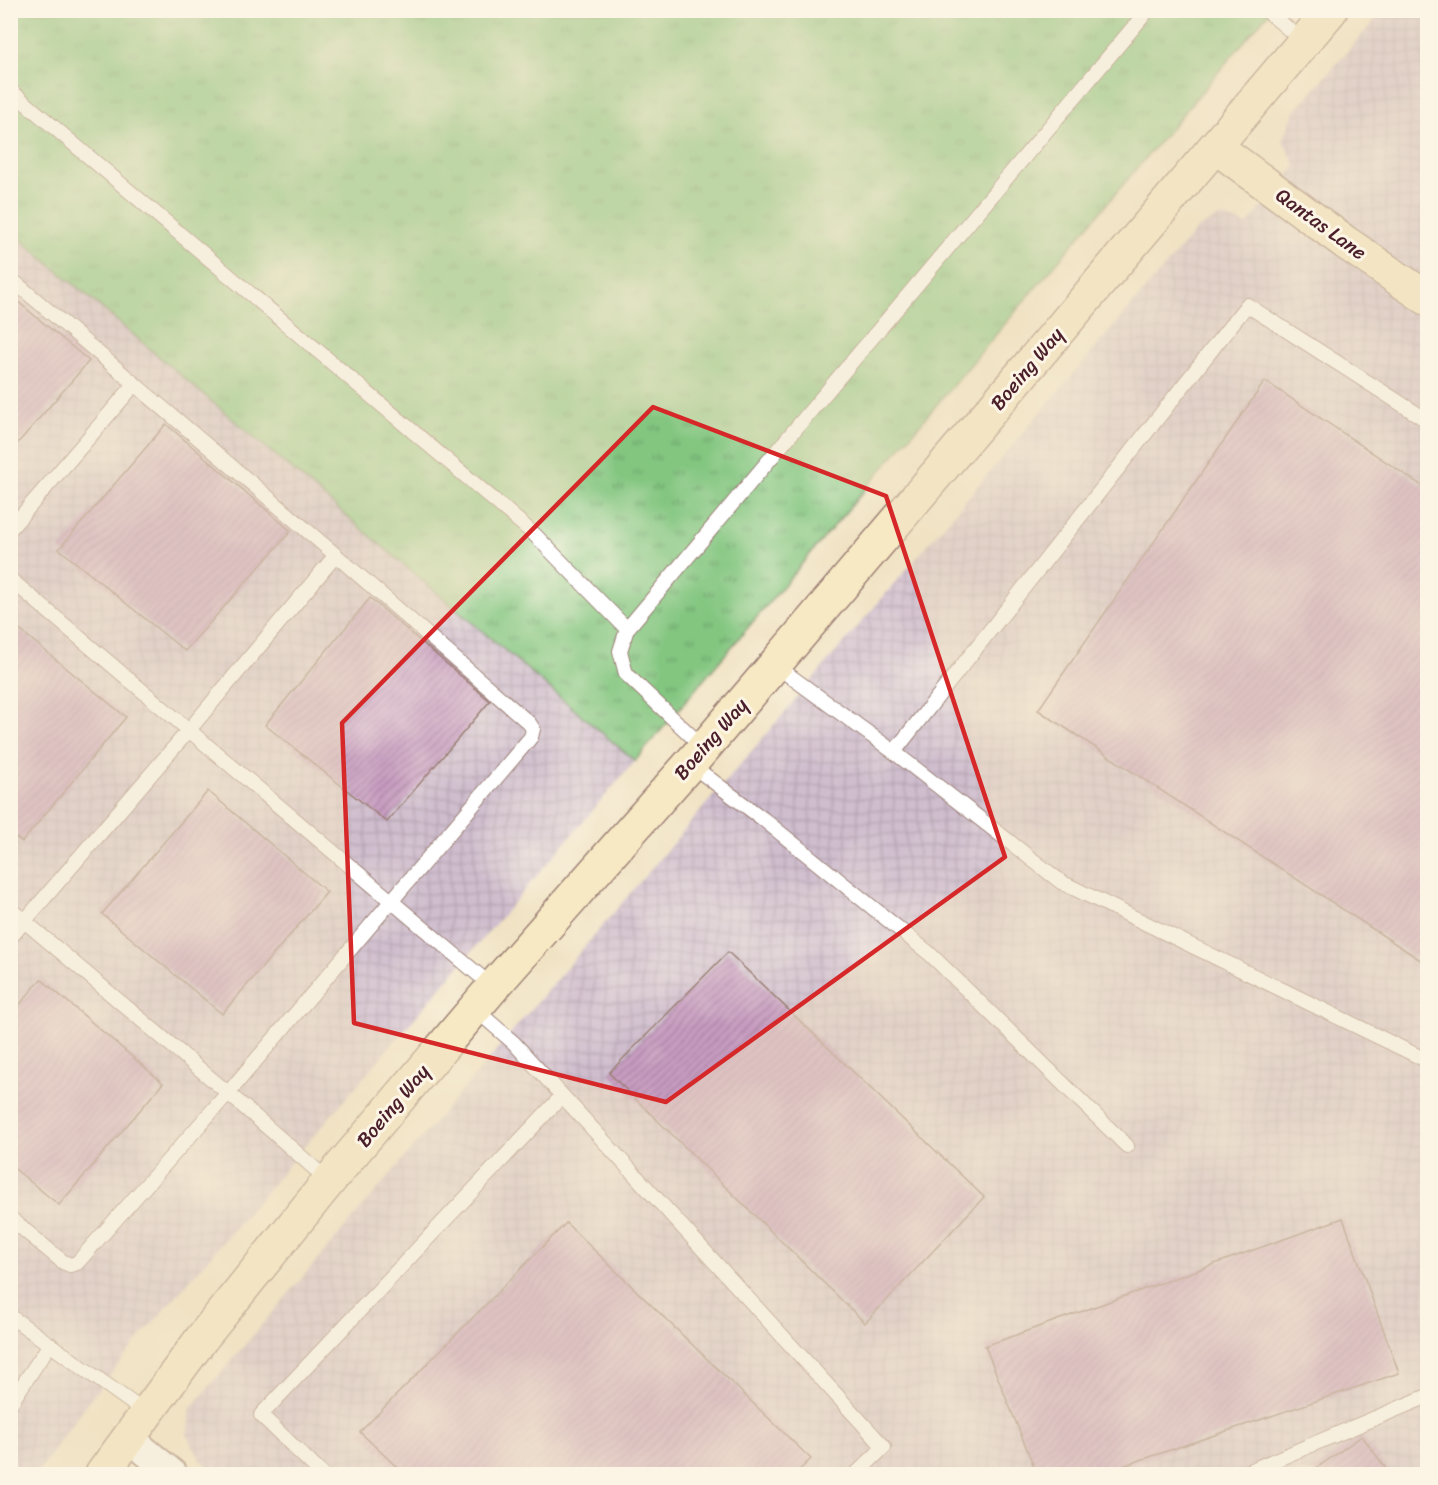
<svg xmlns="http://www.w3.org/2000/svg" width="1438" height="1485" font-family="Sriracha,sans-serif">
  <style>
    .industrial { fill: url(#industrial-grid) }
    .grass { fill: url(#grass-tufts); stroke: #667256; stroke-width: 1.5 }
    .building { fill: url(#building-hatch) }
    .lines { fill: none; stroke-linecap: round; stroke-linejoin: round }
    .lane-casing { stroke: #9d8077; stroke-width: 16 }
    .street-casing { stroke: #9d8077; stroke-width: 32 }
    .secondary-casing { stroke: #9d8077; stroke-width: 36 }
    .lane { stroke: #fff; stroke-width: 14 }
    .street { stroke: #fff; stroke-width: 28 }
    .secondary { stroke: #f7e9c3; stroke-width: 33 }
    .marked { fill: none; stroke: #d62828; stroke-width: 4.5; stroke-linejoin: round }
    .labels { text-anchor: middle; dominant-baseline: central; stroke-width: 6; stroke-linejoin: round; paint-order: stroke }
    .street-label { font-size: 20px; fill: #4a1f2b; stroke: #fcf5e5 }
  </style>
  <defs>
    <pattern id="industrial-grid" width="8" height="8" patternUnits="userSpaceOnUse" patternTransform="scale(1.5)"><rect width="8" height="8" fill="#cfbdce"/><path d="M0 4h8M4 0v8" fill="none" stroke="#b3a2b1"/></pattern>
    <pattern id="grass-tufts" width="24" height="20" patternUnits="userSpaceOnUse" patternTransform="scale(1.5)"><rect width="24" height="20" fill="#82c680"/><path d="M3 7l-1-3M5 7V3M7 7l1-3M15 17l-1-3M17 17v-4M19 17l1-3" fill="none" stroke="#6ca069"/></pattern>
    <pattern id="building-hatch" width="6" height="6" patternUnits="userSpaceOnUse" patternTransform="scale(1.5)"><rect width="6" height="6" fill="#c79cc1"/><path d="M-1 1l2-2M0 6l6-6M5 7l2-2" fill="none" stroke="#a47f9d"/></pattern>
  </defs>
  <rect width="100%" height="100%" fill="#fcf5e5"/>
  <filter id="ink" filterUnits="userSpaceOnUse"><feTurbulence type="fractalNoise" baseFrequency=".0167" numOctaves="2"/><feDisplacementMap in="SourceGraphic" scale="12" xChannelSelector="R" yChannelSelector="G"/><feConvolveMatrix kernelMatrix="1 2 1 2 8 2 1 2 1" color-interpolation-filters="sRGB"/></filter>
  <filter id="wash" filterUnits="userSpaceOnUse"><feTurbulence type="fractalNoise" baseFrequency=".008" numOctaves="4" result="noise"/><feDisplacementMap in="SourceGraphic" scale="24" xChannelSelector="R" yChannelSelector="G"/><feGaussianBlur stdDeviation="1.35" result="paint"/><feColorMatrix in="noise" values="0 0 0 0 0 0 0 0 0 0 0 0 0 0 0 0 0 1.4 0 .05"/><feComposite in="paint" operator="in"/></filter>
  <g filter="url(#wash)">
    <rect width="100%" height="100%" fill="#f0e2c3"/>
    <!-- industrial -->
    <g class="industrial">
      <polygon points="1383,11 1427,11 1427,1474 216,1474 201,1460 187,1435 191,1408 1197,229 1221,216 1247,225 1296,166 1283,141 1294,112"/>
      <polygon points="10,231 635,761 136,1343 89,1401 36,1474 10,1474"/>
    </g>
    <!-- grass -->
    <polygon class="grass" points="11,11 1270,11 635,761 11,231"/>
    <g id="blocks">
      <!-- building -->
      <g class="building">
        <polygon points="10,295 89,361 10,452"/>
        <polygon points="1265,381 1428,490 1428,965 1038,710"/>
        <polygon points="166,424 291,531 185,651 59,549"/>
        <polygon points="370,598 490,701 387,822 265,725"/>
        <polygon points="10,622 126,717 22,842 10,833"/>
        <polygon points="208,791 327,892 222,1014 102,914"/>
        <polygon points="728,952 984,1197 865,1323 609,1073"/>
        <polygon points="41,979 163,1083 59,1205 10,1165 10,1016"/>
        <polygon points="1343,1218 1399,1373 1099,1474 1037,1474 985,1346"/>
        <polygon points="566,1223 811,1459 795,1474 404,1474 360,1432"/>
        <polygon points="1362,1436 1390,1474 1308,1474"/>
      </g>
    </g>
  </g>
  <g filter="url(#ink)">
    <use href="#blocks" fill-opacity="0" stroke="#9d8077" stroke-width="1.5"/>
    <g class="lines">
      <defs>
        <g id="lane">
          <polyline points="1266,10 1304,42"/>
          <polyline points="10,90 534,534 627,629"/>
          <polyline points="10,278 331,551 529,723 533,729 531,737 228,1093 10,909"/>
          <polyline points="10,529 135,384"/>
          <polyline points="10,579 493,987"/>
          <polyline points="775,665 894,752 1061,882 1428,1061"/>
          <polyline points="704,748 626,674 620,651 627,629 1148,10"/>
          <polyline points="894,752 1247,305 1428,421"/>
          <polyline points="690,764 763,819 930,954 1127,1146"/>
          <polyline points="10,938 189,730 336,555"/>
          <polyline points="475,1009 514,1043 884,1447 856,1474"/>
          <polyline points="10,1218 63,1262 70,1265 77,1263 228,1093 329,1181"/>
          <polyline points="10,1316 146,1413"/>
          <polyline points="10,1404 50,1344"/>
          <polyline points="322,1474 261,1415 562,1096"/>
          <polyline points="1242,1474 1428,1396"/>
        </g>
        <polyline id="street" points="128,1437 173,1474"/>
        <g id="secondary">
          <polyline points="1216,147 1346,243 1428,299"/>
          <polyline points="102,1474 202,1338 329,1181 493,987 704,748 1331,10"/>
        </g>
      </defs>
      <!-- lane casing -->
      <use href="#lane" class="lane-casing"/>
      <!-- street casing -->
      <use href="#street" class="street-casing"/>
      <!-- secondary casing -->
      <use href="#secondary" class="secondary-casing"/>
      <!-- lane -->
      <use href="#lane" class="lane"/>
      <!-- street -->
      <use href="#street" class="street"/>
      <!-- secondary -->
      <use href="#secondary" class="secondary"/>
    </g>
  </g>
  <!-- marked area -->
  <path d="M0 0H1438V1485H0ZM653 407 886 496 1005 857 666 1102 354 1023 342 723Z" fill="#f0e2c3" fill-opacity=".55" fill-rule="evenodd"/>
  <path class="marked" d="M653 407 886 496 1005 857 666 1102 354 1023 342 723Z"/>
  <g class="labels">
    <!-- street labels -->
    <g class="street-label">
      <text transform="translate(1321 224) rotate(36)">Qantas Lane</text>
      <text transform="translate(1027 369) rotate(-50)">Boeing Way</text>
      <text transform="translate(711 739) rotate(-49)">Boeing Way</text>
      <text transform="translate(393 1106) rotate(-50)">Boeing Way</text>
    </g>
  </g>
  <!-- margin -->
  <rect width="1438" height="1485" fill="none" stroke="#fcf5e5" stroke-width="36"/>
</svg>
